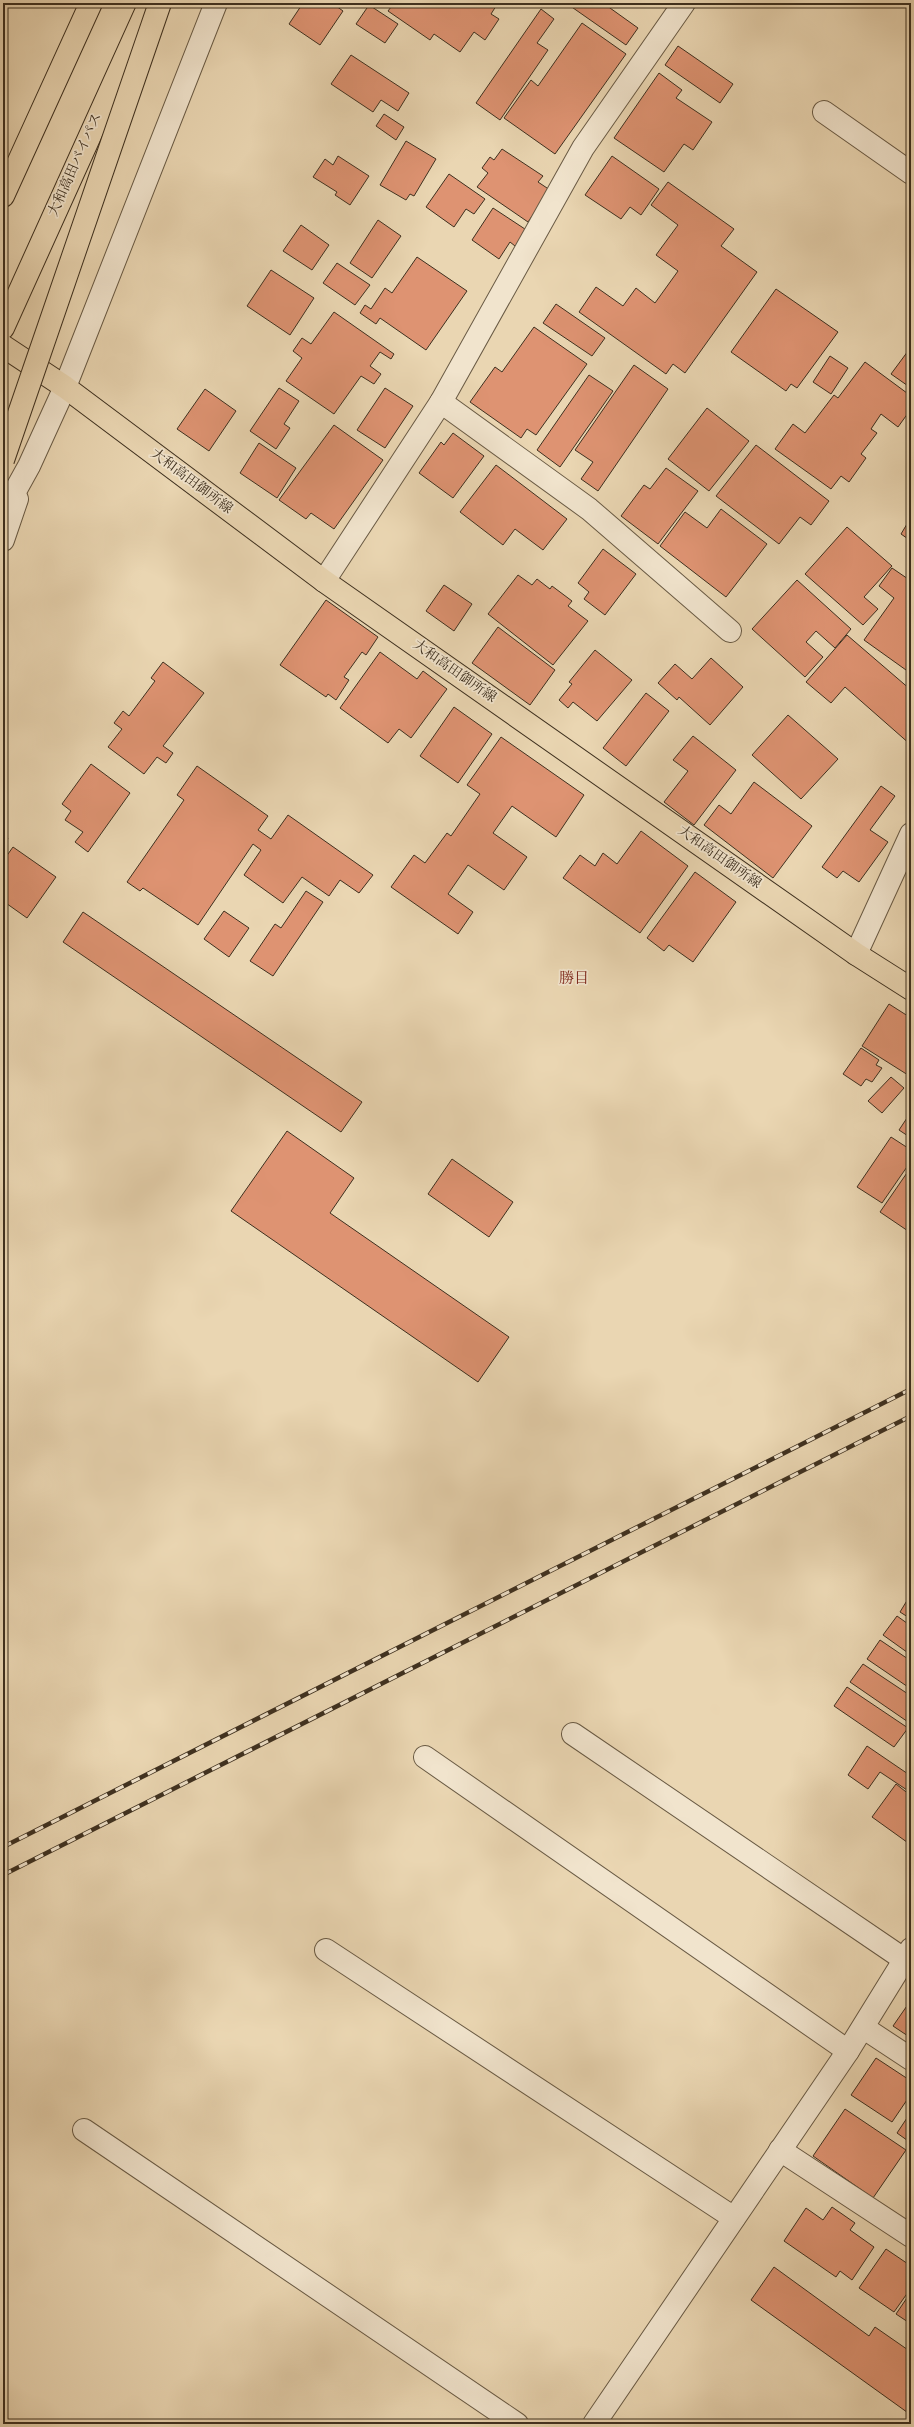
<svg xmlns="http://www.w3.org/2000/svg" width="914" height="2427" font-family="'Sorts Mill Goudy','Noto Serif JP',serif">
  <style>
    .building { fill: #de9372; stroke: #3e301f }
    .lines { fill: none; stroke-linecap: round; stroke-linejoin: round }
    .minor-casing { stroke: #695a44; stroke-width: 24 }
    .major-casing { stroke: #3e301f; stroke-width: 24 }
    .highway-casing { stroke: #3e301f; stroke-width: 24 }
    .minor { stroke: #f1e4cd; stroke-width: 22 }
    .major { stroke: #ead6b2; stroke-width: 22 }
    .highway { stroke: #ead6b2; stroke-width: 22 }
    .rail-casing { stroke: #3e301f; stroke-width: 4.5 }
    .rail { stroke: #f1e4cd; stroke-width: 3; stroke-dasharray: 9; stroke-linecap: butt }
    .highway-bridge-casing { stroke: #3e301f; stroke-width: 24; stroke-linecap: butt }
    .highway-bridge { stroke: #ead6b2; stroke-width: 22 }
    .labels { text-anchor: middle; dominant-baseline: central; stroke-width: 3.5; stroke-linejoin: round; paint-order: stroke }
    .street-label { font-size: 14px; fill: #3e301f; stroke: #f1e4cd }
    .neighbourhood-label { font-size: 15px; fill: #7a1f14; stroke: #f1e4cd }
  </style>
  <rect width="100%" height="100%" fill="#ead6b2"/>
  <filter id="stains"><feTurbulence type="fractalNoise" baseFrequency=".005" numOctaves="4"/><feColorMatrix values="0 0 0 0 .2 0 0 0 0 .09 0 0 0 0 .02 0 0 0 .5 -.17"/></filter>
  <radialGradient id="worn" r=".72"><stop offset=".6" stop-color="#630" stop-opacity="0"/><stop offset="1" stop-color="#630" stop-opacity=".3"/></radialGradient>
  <!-- building -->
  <g class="building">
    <polygon points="303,3 332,3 343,11 320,45 289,24"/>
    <polygon points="394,3 498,3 491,14 499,19 485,40 474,32 460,52 434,34 430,40 388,11"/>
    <polygon points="566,3 603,3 638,28 626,45"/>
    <polygon points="369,5 398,24 385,43 356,24"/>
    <polygon points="541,9 554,19 537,43 548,50 500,120 476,103"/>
    <polygon points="582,23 626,54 555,154 504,118 531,80 538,86"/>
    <polygon points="678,46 733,84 720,103 665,65"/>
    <polygon points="351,55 409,93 398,111 381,100 373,112 331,84"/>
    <polygon points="659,73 682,90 676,98 712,122 693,150 684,144 664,172 614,138"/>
    <polygon points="384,114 404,127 396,140 376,126"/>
    <polygon points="406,141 436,159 414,196 410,194 406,200 380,185"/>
    <polygon points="502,149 543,176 538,182 550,190 528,222 477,187 488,173 482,168 490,157 494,160"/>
    <polygon points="338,156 369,176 350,205 335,195 337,192 313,177 325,159 333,165"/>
    <polygon points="612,156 659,189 641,215 630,207 621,219 585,195"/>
    <polygon points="449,174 485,199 474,214 466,209 454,227 426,207"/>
    <polygon points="668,182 734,229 721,246 757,272 685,373 673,364 666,374 579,312 596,287 623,306 636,288 655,303 678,271 656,255 678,225 651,205"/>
    <polygon points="493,208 531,233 520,250 510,242 499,259 472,240"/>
    <polygon points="378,220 401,236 372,278 350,263"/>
    <polygon points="301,225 329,245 312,270 283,251"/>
    <polygon points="417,257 467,291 426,350 380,318 376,324 360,313 365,305 371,309 385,288 392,293"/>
    <polygon points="337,263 370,285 355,305 323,283"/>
    <polygon points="271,270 314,298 290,335 247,306"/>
    <polygon points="776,289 838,332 797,388 791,384 786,391 731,352"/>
    <polygon points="556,304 605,338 592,356 543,323"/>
    <polygon points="334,312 394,354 391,359 380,352 370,366 381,374 374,384 361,376 334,414 286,381 302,358 293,351 302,338 311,344"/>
    <polygon points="534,327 587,364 536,435 527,429 521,438 470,402 495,367 502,372"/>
    <polygon points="911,347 911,388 891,374"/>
    <polygon points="830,356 848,368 831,394 813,382"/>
    <polygon points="865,362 911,396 911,409 898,427 881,414 871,429 877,433 861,454 866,458 849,482 841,476 831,489 775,449 793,424 805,433 834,395 838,398"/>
    <polygon points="634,365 668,389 598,491 581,479 593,462 575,450"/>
    <polygon points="589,375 613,391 560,467 537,450"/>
    <polygon points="279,388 299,401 284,424 290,428 276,449 250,431"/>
    <polygon points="385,388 413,406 385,448 357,430"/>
    <polygon points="205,389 236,411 209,451 177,429"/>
    <polygon points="707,408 749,441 709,491 668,459"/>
    <polygon points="334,425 383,460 334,529 311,513 306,519 279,500"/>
    <polygon points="453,433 484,456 453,498 419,473 441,442 444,445"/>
    <polygon points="259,443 296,468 277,498 240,473"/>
    <polygon points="756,445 829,501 811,525 800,517 779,544 716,496"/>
    <polygon points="496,465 567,519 543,550 515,529 503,545 460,512"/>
    <polygon points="666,468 698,491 658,544 621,516 644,485 650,489"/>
    <polygon points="721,509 767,544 726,597 660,546 685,512 707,528"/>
    <polygon points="910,519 911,520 911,541 901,534"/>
    <polygon points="847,527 892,566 864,597 878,609 863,625 805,574"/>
    <polygon points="603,549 636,574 605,615 584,599 589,592 578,583"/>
    <polygon points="892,568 911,581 911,663 906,670 864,640 894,598 879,586"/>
    <polygon points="518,575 532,585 537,579 550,589 552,586 572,601 568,606 588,621 553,665 488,614"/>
    <polygon points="797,580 851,629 835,648 816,631 806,642 823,657 805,677 752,629"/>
    <polygon points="444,585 472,604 454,631 426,611"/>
    <polygon points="326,600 378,637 366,655 362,652 344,677 349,680 336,700 328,694 326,697 280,665"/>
    <polygon points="498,627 555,670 530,705 472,663"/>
    <polygon points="847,635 911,690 911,745 845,687 831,703 806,682"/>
    <polygon points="595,650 632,680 597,721 573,702 568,708 559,700 572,684 569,682"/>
    <polygon points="380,652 417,679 423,671 447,689 411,738 399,729 388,743 340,708"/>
    <polygon points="711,658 743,687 710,725 679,697 677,700 658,683 675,664 692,679"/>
    <polygon points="163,662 204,693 163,746 173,753 166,763 157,757 144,774 108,747 122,729 114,723 123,711 129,716 155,681 151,678"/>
    <polygon points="646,693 669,711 626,766 603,748"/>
    <polygon points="454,707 492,734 458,783 420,756"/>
    <polygon points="788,715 838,759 801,799 752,755"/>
    <polygon points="693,736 736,770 694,825 664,802 688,771 673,760"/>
    <polygon points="501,737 584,795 556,837 512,806 493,833 527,857 504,890 468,865 448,894 473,912 458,934 391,887 414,855 425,863 447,833 451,836 480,794 467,785"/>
    <polygon points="91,764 130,793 88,852 75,842 83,832 65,820 71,811 62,804"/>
    <polygon points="197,766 268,816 258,830 271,839 288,815 373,875 359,893 340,880 329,896 302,877 283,903 244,875 261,850 253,844 198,925 143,888 140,891 127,882 184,800 177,795"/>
    <polygon points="754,782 812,826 773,878 704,825 719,805 731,814"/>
    <polygon points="881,786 895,796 870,830 888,842 859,882 843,871 837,878 822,867"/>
    <polygon points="641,831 688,866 640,933 563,878 580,855 595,866 603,853 617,864"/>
    <polygon points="3,834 8,838 3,846"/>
    <polygon points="13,847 56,877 27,918 3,901 3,861"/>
    <polygon points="695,872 736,902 693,962 669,945 664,951 647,938"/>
    <polygon points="306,891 323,902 273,976 250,961 275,924 281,928"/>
    <polygon points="224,911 249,928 229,957 204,939"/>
    <polygon points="83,912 362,1102 341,1132 63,942"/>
    <polygon points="889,1004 911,1018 911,1070 908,1075 862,1046"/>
    <polygon points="861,1048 879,1060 876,1065 882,1068 872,1082 866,1079 861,1086 843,1074"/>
    <polygon points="891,1077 904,1088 882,1113 868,1101"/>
    <polygon points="911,1112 911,1138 899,1130"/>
    <polygon points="287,1131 354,1178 330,1213 509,1337 478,1382 231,1211"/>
    <polygon points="891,1137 911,1150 911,1161 882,1203 857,1187"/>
    <polygon points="452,1159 513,1202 489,1237 428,1194"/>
    <polygon points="911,1167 911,1233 880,1212"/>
    <polygon points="911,1594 911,1619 900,1612"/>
    <polygon points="897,1616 911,1626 911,1655 883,1635"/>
    <polygon points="880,1640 911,1661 911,1689 867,1659"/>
    <polygon points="863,1664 911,1696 911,1724 850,1682"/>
    <polygon points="847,1687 908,1728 894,1747 834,1706"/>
    <polygon points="867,1746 911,1776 910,1792 880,1772 868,1789 848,1775"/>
    <polygon points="896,1784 910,1795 911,1793 911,1845 872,1817"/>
    <polygon points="911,2000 911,2038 893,2026"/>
    <polygon points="876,2058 911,2081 911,2094 892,2122 851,2095"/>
    <polygon points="845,2109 906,2150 873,2198 813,2156"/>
    <polygon points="911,2112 911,2143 897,2133"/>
    <polygon points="832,2207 855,2223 850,2230 874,2247 852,2280 840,2271 836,2277 784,2241 806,2208 823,2220"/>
    <polygon points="886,2249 911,2266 911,2288 894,2312 859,2288"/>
    <polygon points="774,2267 869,2336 875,2327 911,2352 911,2415 751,2300"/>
    <polygon points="911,2292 911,2324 896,2314"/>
  </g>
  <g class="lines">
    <defs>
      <g id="minor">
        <polyline points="824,112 911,173"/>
        <polyline points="441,402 589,509 730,631"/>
        <polyline points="3,513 29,466 65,387 216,3"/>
        <polyline points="3,540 17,499"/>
        <polyline points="324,581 441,402 583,148 684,3"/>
        <polyline points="856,954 911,834"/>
        <polyline points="573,1734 905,1960"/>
        <polyline points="425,1757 848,2051"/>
        <polyline points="326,1950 734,2218"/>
        <polyline points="864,2028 911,2059"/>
        <polyline points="84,2130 517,2424"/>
        <polyline points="780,2150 911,2236"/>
        <polyline points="594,2424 848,2051 911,1949"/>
      </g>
      <polyline id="major" points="3,346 65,387 324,581 856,954 911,989"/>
      <g id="highway">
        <polyline points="3,196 91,3"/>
        <polyline points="3,328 150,3"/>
      </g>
    </defs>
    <!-- minor casing -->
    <use href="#minor" class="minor-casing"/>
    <!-- major casing -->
    <use href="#major" class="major-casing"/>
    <!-- highway casing -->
    <use href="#highway" class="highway-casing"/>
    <!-- minor -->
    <use href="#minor" class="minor"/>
    <!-- major -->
    <use href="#major" class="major"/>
    <!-- highway -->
    <use href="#highway" class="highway"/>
    <defs>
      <g id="rail">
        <polyline points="3,1847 911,1389"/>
        <polyline points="3,1875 911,1416"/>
      </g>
    </defs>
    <!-- rail casing -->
    <use href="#rail" class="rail-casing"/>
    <!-- rail -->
    <use href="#rail" class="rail"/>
    <defs>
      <polyline id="highway-bridge" points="3,460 160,3"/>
    </defs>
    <!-- highway-bridge casing -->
    <use href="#highway-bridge" class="highway-bridge-casing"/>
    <!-- highway-bridge -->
    <use href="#highway-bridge" class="highway-bridge"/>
  </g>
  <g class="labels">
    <!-- street labels -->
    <g class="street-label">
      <text transform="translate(76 165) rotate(-66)">大和高田バイパス</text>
      <text transform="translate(191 482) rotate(37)">大和高田御所線</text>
      <text transform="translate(454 672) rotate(35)">大和高田御所線</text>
      <text transform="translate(719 858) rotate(35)">大和高田御所線</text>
    </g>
    <!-- neighbourhood labels -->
    <g class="neighbourhood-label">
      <text x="574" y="979">勝目</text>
    </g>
  </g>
  <!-- margin -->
  <rect width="914" height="2427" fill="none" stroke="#ead6b2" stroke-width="16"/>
  <rect x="4" y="4" width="906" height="2419" fill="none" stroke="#3e301f" stroke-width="2"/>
  <rect x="8" y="8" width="898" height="2411" fill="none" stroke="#3e301f"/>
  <rect width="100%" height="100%" filter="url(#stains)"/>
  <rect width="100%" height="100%" fill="url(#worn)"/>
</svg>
